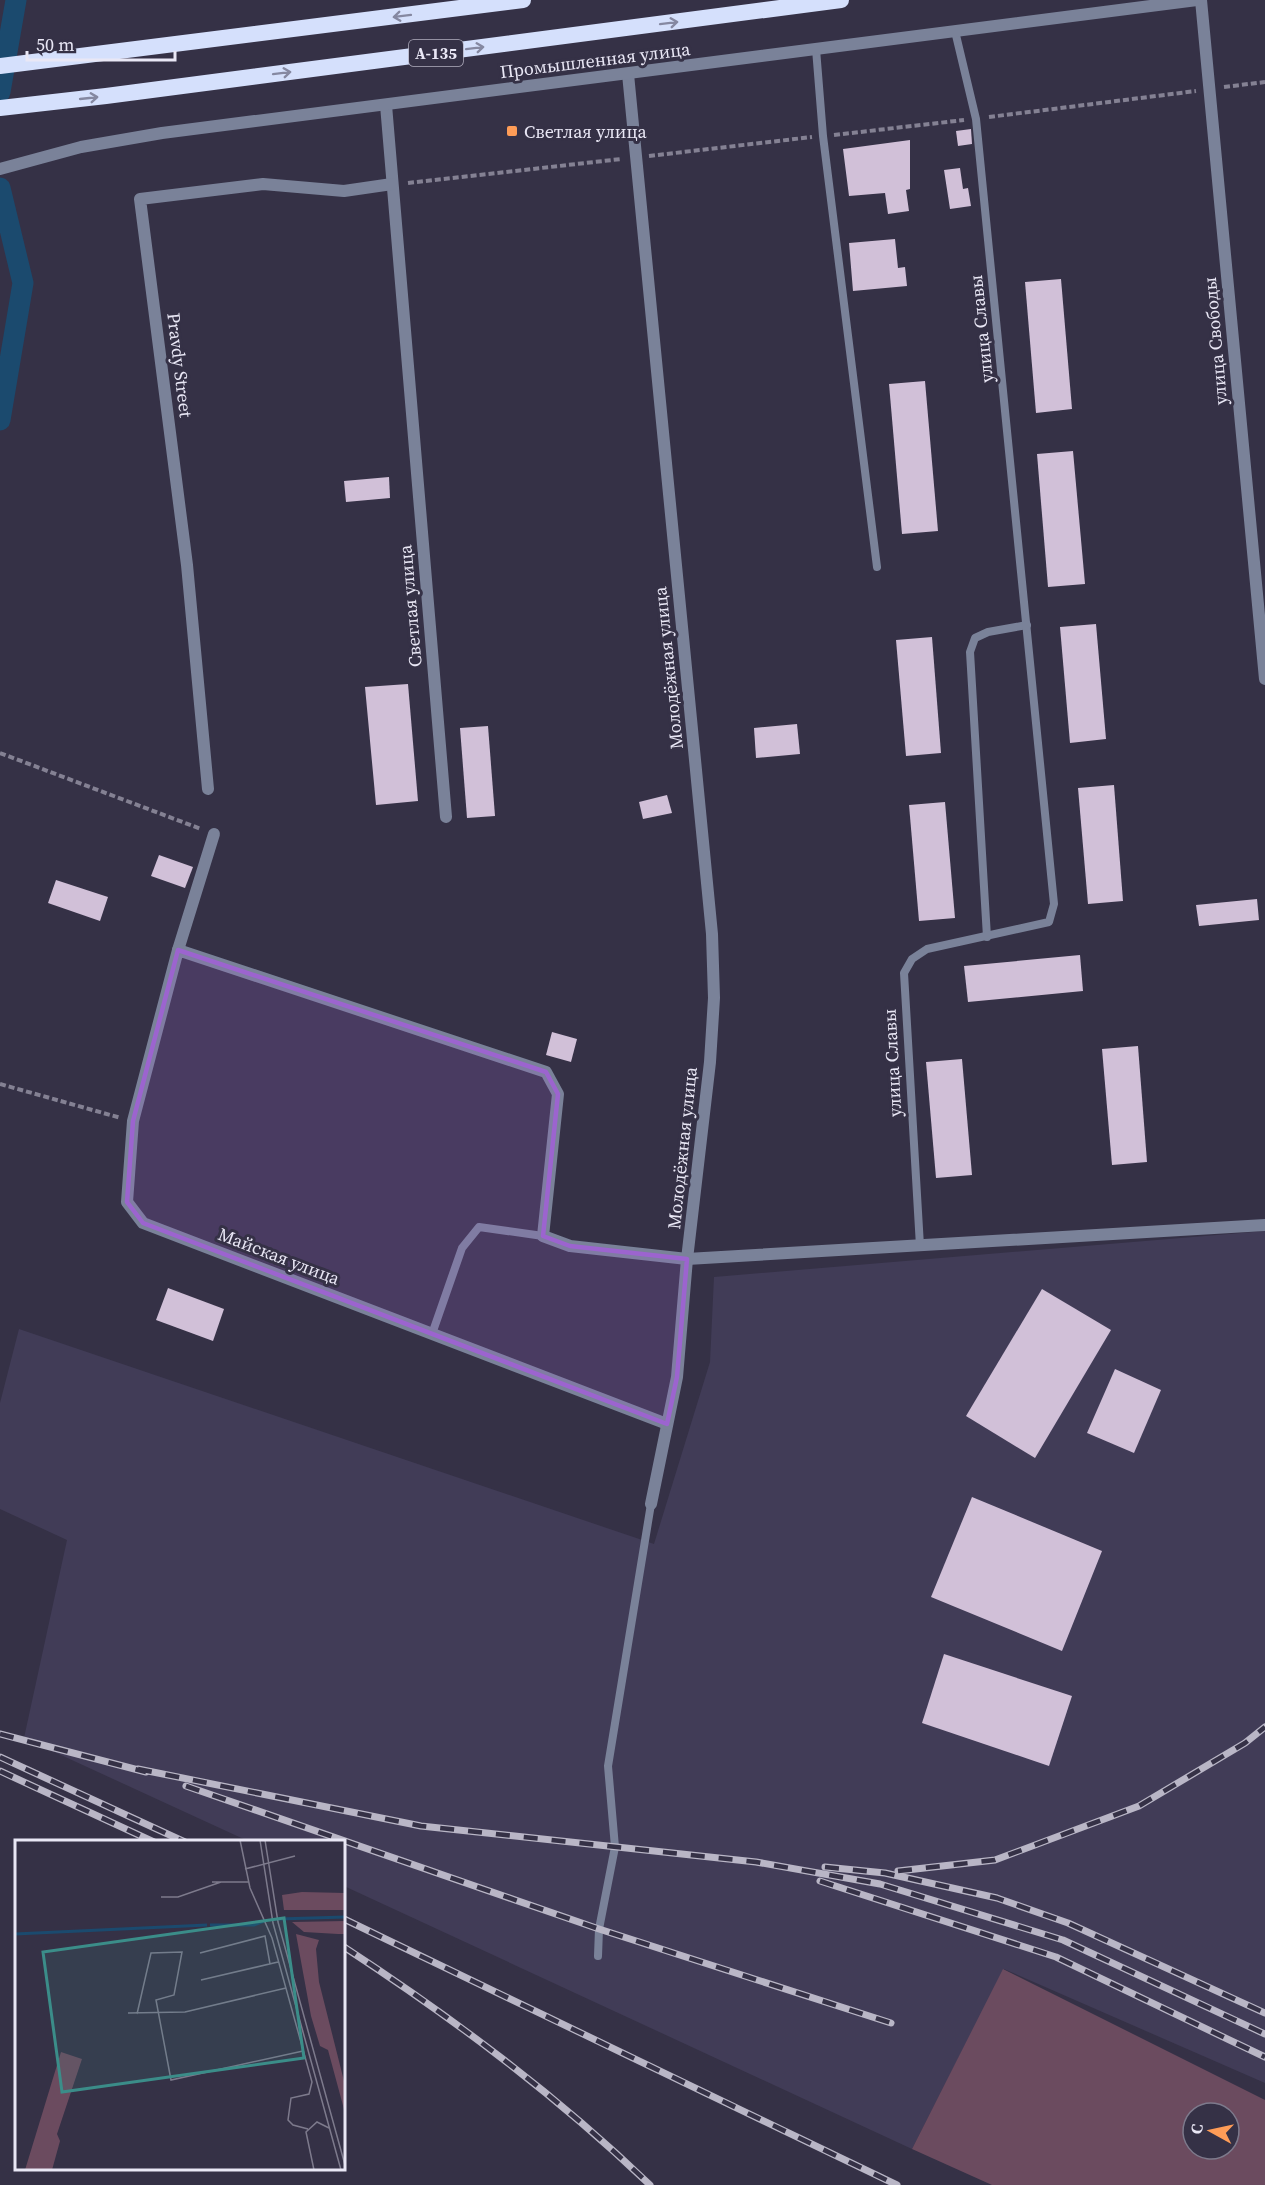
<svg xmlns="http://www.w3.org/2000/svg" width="1265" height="2185" font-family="'Source Serif 4',serif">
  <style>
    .built { fill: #413c57 }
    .green { fill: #6b4b5f; fill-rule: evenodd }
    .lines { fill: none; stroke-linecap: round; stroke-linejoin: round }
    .canal { stroke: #1b4a6e; stroke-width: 21 }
    .building { fill: #d1c0d8 }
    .path { stroke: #848193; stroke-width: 4; stroke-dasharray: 6 3; stroke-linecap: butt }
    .service { stroke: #7a8299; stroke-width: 8 }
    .minor { stroke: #7a8299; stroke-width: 12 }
    .tertiary { stroke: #7a8299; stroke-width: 12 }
    .trunk { stroke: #d5e0fc; stroke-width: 16 }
    .rail-casing { stroke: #b9b6c6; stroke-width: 7 }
    .rail { stroke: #353146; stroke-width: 4.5; stroke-dasharray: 14; stroke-linecap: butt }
    .oneway { stroke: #8588a1 }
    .marked { fill: #9c64cf; fill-opacity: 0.2; stroke: #9c64cf; stroke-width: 4.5; stroke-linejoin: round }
    .poi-dot { fill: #fe9c57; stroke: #353146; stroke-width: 2 }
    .labels { text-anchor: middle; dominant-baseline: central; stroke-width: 6; stroke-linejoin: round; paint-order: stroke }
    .shield { fill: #353146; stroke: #b3b0c0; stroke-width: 1.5 }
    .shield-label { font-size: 16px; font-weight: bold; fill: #e9e7f5 }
    .street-label { font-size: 18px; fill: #e9e7f5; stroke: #353146 }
    .poi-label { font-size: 18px; fill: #e9e7f5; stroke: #353146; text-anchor: start }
    .inset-river { fill: none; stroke: #1b4a6e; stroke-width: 3 }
    .inset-road { fill: none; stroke: #7d7a8c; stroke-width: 1.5 }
    .view { fill: #3b8d89; fill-opacity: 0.15; stroke: #3b8d89; stroke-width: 3 }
    .inset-edge { fill: none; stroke: #e9e7f5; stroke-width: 3 }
  </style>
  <rect width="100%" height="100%" fill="#353146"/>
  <!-- built -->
  <polygon class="built" points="1265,1231 1265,2083 1004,1969 912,2149 344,1886 344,1842 248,1841 24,1738 67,1540 0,1509 0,1403 19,1329 654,1544 710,1362 714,1277"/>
  <!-- green -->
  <path class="green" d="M1003 1969 1265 2100V2185H992L912 2149ZM1193 2113H1229V2149H1193Z"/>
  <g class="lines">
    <!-- canal -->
    <g class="canal">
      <polyline points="0,92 16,0"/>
      <polyline points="0,420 23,283 0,188"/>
    </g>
  </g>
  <!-- building -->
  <g class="building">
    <polygon points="971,129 972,144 958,146 956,131"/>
    <polygon points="910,140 910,189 906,190 909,211 888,214 885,193 849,196 843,149"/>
    <polygon points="960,168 963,189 968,188 971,206 950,209 944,170"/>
    <polygon points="895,239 898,268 905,267 907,286 853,291 849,243"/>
    <polygon points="1061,279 1072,409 1036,413 1025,282"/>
    <polygon points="925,381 938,531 902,534 889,384"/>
    <polygon points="1073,451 1085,584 1048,587 1037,454"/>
    <polygon points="389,477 390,498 346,502 344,481"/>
    <polygon points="1096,624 1106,739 1070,743 1060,627"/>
    <polygon points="932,637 941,753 906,756 896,640"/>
    <polygon points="408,684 418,801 376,805 365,687"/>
    <polygon points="797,724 800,754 756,758 754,728"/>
    <polygon points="488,726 495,816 467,818 460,728"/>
    <polygon points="1114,785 1123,901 1088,904 1078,788"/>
    <polygon points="667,795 672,813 643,819 639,802"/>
    <polygon points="945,802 955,918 919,921 909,805"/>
    <polygon points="159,855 193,867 185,888 151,876"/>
    <polygon points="56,880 108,897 100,921 48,903"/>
    <polygon points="1257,899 1259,920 1199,926 1196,905"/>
    <polygon points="1080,955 1083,991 968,1002 964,966"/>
    <polygon points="552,1032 577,1039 571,1062 546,1055"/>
    <polygon points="1138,1046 1147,1162 1112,1165 1102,1049"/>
    <polygon points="962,1059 972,1175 936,1178 926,1062"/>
    <polygon points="168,1288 224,1309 213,1341 156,1320"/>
    <polygon points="1042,1289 1111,1330 1035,1458 966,1416"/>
    <polygon points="1115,1369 1161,1390 1134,1453 1087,1433"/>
    <polygon points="972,1497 1102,1551 1062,1651 931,1597"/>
    <polygon points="944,1654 1072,1696 1049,1766 922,1723"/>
  </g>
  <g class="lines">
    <!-- path -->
    <g class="path">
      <polyline points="1224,87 1265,82"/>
      <polyline points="989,117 1196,91"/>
      <polyline points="834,135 964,120"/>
      <polyline points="649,156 812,137"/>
      <polyline points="408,183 621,159"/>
      <polyline points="0,753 201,829"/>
      <polyline points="0,1084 121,1118"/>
    </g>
    <!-- service -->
    <g class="service">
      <polyline points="816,49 823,136 877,567"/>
      <polyline points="987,937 970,652 975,638 988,632 1027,625"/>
      <polyline points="920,1246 904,973 912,959 927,949 1049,922 1054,904 976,119 955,31"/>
      <polyline points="432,1334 462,1248 479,1227 543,1236"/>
      <polyline points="598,1956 599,1929 615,1847 608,1766 651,1504"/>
    </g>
    <!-- minor -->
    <g class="minor">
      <polyline points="1201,0 1265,679"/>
      <polyline points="628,74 712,934 714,998 710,1062 687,1259 677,1377 651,1504"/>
      <polyline points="386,105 446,817"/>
      <polyline points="208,789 187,565 140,199 263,184 344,191 392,184"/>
      <polyline points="178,950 214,834"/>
      <polyline points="667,1424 143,1223 127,1202 133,1121 178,950 546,1072 558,1094 543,1236 570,1246 687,1259 1265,1225"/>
    </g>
    <!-- tertiary -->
    <polyline class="tertiary" points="0,169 81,147 162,133 1197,0"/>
    <!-- trunk -->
    <g class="trunk">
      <polyline points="0,66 523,0"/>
      <polyline points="0,108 106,96 841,0"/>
    </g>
    <defs>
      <g id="rail">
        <polyline points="0,1734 146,1772"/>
        <polyline points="0,1757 185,1842"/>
        <polyline points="138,1769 421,1826 756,1862 880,1884 1063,1940 1265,2034"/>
        <polyline points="0,1771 154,1842"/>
        <polyline points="186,1786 599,1929 891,2023"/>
        <polyline points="825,1867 885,1873 997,1898 1068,1923 1265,2013"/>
        <polyline points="898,1871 995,1860 1139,1806 1245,1743 1265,1727"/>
        <polyline points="820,1881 1056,1957 1265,2057"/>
        <polyline points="344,1919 897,2185"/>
        <path d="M344 1947C454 2019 555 2094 650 2185"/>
      </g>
    </defs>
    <!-- rail casing -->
    <use href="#rail" class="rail-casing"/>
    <!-- rail -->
    <use href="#rail" class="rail"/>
  </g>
  <!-- one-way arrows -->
  <defs><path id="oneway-shaft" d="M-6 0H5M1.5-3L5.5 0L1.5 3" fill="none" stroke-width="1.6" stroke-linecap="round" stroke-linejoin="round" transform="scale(1.5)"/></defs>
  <g class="oneway">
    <use href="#oneway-shaft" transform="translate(402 16) rotate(173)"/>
    <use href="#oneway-shaft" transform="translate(669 23) rotate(-7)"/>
    <use href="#oneway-shaft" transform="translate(475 48) rotate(-7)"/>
    <use href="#oneway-shaft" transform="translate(282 73) rotate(-7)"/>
    <use href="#oneway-shaft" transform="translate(89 98) rotate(-6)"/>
  </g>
  <!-- marked area -->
  <path class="marked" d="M178 950 546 1072 558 1094 543 1236 570 1246 687 1259 677 1377 667 1424 143 1223 127 1202 133 1121Z"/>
  <!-- markers -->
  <rect class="poi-dot" x="506" y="125" width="12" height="12" rx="3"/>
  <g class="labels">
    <!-- shield labels -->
    <rect class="shield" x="409" y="40" width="54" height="26" rx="4.5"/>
    <g class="shield-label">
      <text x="436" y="53">А-135</text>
    </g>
    <!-- street labels -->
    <g class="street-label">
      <text transform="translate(595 60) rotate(-7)">Промышленная улица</text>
      <text transform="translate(981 329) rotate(-96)">улица Славы</text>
      <text transform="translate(1215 341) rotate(-95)">улица Свободы</text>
      <text transform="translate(180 365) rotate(83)">Pravdy Street</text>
      <text transform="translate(410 606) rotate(-95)">Светлая улица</text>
      <text transform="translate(668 668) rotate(-96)">Молодёжная улица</text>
      <text transform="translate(892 1063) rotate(-93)">улица Славы</text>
      <text transform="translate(682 1148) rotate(-84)">Молодёжная улица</text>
      <text transform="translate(279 1256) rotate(21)">Майская улица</text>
    </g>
    <!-- poi labels -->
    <g class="poi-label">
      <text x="524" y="131">Светлая улица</text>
    </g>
  </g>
  <!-- overview -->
  <g transform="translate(15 1840)">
    <rect width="330" height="330" fill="#353146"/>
    <path d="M287 52 330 53V70H269L267 55ZM330 81V94H323L289 92 277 82ZM281 94 304 100 301 109 304 142 330 245V273L313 210 305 206 296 176ZM46 212 67 219 42 294 45 301 37 330H10Z" fill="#6b4b5f"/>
    <path class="inset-river" d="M263 79 330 77M195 85H239L249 81M0 94 192 85"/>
    <path class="inset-road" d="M225 0 235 48 257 98 297 242 294 254 276 258 273 280 278 285 293 289M245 0 258 83 326 330M250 0 263 82 330 325M230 29 280 16M197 42H234M146 57H163L206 42M185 113 250 96 255 124M186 140 263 122M113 173 170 172 271 148M122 174 136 113 167 112 159 155 141 160 156 240 288 211M299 330 291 292 302 282 314 288"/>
    <path class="view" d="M269 78 289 218 47 252 28 112Z"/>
    <rect width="330" height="330" class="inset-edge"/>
  </g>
  <!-- north arrow -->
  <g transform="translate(1211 2131) rotate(278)"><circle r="28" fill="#353146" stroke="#7d7a8c" stroke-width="1.5"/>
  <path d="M0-4.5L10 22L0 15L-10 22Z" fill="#fe9c57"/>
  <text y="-9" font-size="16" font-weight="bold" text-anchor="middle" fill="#e9e7f5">С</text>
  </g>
  <!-- scale -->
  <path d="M27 51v9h148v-9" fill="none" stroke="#e9e7f5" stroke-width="3"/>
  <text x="36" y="51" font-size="18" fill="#e9e7f5" stroke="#353146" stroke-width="4.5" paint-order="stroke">50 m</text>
</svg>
